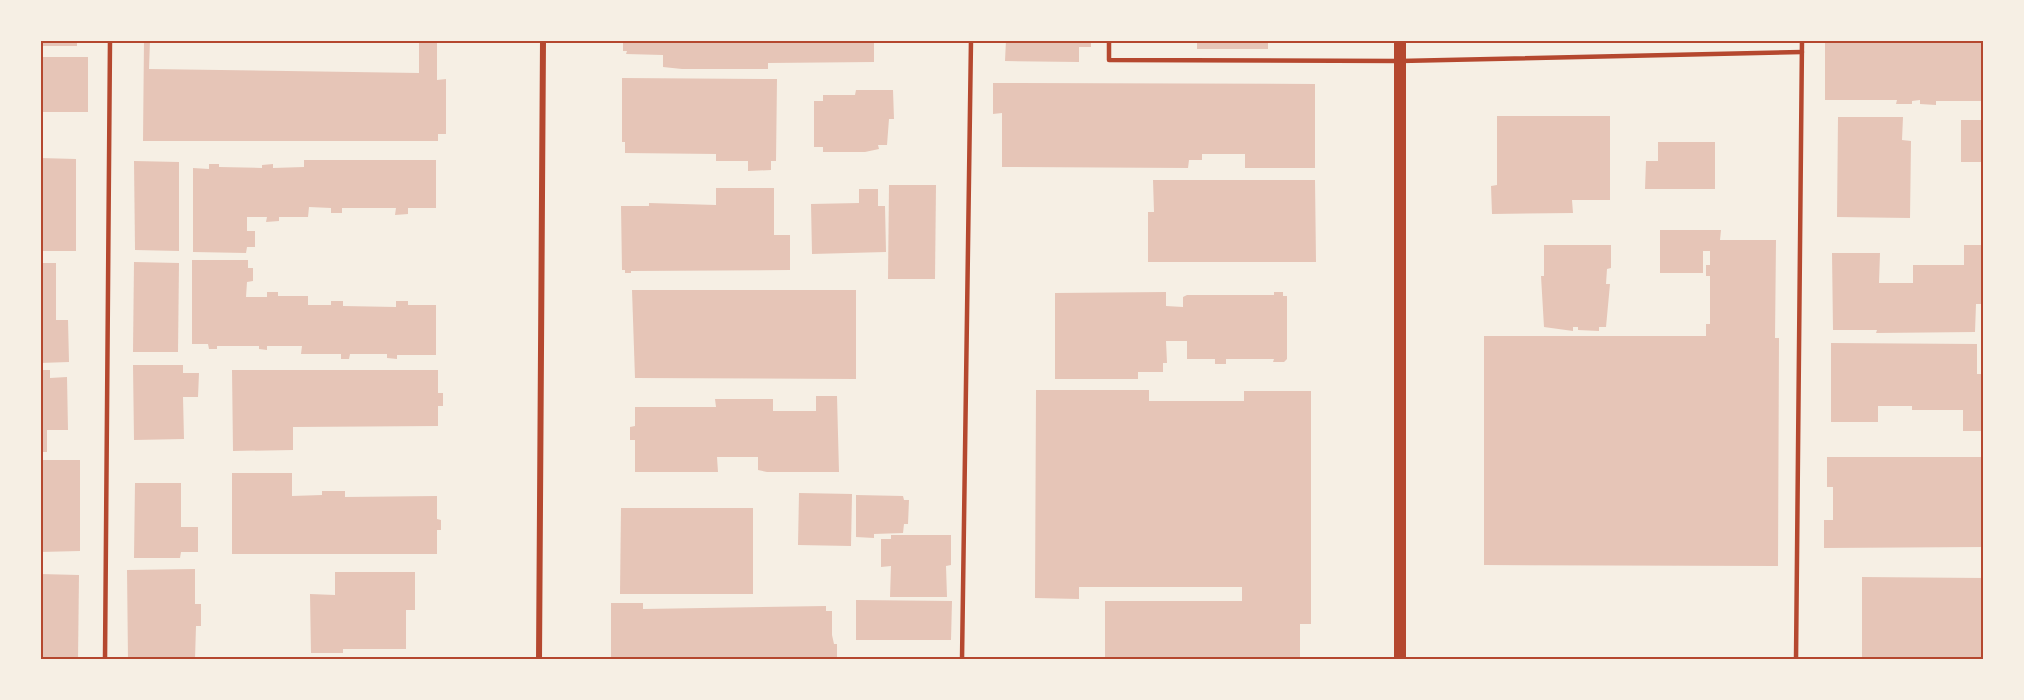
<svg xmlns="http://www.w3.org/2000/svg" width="2024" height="700" font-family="'Fira Sans',sans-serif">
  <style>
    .building { fill: #e6c5b7 }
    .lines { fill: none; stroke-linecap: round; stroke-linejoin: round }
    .service { stroke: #b5482f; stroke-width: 4.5 }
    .minor { stroke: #b5482f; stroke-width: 6 }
    .secondary { stroke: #b5482f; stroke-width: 12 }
    .neatline { fill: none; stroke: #b5482f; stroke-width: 2 }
  </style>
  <rect width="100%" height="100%" fill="#f6efe4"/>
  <!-- building -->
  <g class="building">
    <rect x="40" y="40" width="37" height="6"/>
    <polygon points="144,40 150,40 149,69 419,73 419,40 437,40 437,80 446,79 446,134 438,134 438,141 143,141"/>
    <polygon points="623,40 874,40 874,62 768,63 768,69 682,69 663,67 663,55 626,54 627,51 623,51"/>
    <polygon points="1006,40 1091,40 1091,47 1079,47 1079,62 1005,61"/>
    <rect x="1197" y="40" width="71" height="9"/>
    <polygon points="1825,40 1984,40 1984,101 1936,101 1936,105 1920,104 1920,100 1912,101 1912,104 1896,104 1897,100 1825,100"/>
    <rect x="40" y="57" width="48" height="55"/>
    <polygon points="622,78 777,79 776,161 771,161 771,170 748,171 748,161 716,161 716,154 625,153 625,142 622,142"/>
    <polygon points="993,83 1315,84 1315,168 1245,168 1245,154 1202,154 1202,160 1189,160 1188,168 1002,167 1002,113 993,114"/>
    <polygon points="856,90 893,90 894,119 889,119 887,145 878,145 879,149 865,152 823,152 823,147 814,147 814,101 823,101 823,95 855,95"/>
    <polygon points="1497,116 1610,116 1610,200 1572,200 1573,213 1492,214 1491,186 1497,185"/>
    <polygon points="1838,117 1903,117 1902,140 1911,141 1910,218 1837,217"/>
    <rect x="1961" y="120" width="23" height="42"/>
    <polygon points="1658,142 1715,142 1715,189 1645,189 1646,161 1658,161"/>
    <polygon points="40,158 76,159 76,251 40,251"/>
    <polygon points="304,160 436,160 436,208 408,208 408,214 395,215 396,208 342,208 342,213 331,213 331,208 309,207 308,217 279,217 279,221 266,222 267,217 247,217 247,231 255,231 255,247 247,247 246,253 193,252 193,168 209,169 209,164 219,164 219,167 262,168 262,165 273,164 273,168 304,167"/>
    <polygon points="134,161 179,162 179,251 135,250"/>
    <polygon points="1153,180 1315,180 1316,262 1148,262 1148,212 1154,212"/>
    <polygon points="889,185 936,185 935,279 888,279"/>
    <polygon points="716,188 774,188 774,235 790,235 790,270 631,271 631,273 625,273 625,270 622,270 621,206 649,206 649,203 716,205"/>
    <polygon points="859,189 878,189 878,206 885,206 886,252 812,254 811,204 859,203"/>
    <polygon points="1660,230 1721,230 1720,240 1776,240 1775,338 1779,338 1778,566 1484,565 1484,336 1706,336 1706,324 1710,324 1710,276 1706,276 1706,265 1710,265 1710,251 1703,251 1703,273 1660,273"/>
    <polygon points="1544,245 1611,245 1611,268 1607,269 1606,284 1610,284 1606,327 1599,327 1599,331 1578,330 1578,327 1573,327 1573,331 1544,327 1541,276 1544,276"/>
    <polygon points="1964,245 1984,245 1984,304 1976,304 1975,332 1876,333 1877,330 1833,330 1832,253 1880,253 1879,283 1913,283 1913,265 1964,265"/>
    <polygon points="192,260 248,260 248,268 253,268 253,281 247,282 246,297 267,297 267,292 278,292 278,296 308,296 308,305 331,305 331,301 343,301 343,306 396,307 396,301 408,301 408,305 436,305 436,355 397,355 397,359 387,358 387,354 350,354 349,359 341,359 341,354 301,354 302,346 267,346 267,350 259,349 259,346 217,346 217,349 209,349 208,344 192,344"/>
    <polygon points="134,262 179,263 178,352 133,352"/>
    <polygon points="40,263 56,263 56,320 68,320 69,362 40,363"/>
    <polygon points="632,290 856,290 856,379 635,378"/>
    <polygon points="1166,292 1166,306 1183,307 1183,297 1187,295 1274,295 1274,292 1283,292 1283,296 1287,296 1287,359 1284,362 1273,362 1274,359 1226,359 1226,364 1215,364 1215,359 1187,359 1187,341 1166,341 1167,363 1163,363 1163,372 1138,372 1138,379 1055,379 1055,293"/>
    <polygon points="1831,343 1977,344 1977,374 1984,374 1984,431 1963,431 1963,410 1912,410 1912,406 1878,406 1878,422 1831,422"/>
    <polygon points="133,365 183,365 183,373 199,373 198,397 183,397 184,439 134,440"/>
    <polygon points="40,370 50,370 50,378 67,377 68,430 47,430 47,452 40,452"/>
    <polygon points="232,370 438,370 438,393 443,393 443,406 438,406 438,426 293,427 293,450 233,451"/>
    <polygon points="1036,390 1149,390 1149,401 1244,401 1244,391 1311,391 1311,624 1300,624 1300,660 1105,660 1105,601 1242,601 1242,587 1079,587 1079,599 1035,598"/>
    <polygon points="816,396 837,396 839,472 767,472 758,470 758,457 717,457 718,472 635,472 635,440 630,440 630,427 635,426 635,407 716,407 715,399 773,399 773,411 816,411"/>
    <polygon points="1827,457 1984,457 1984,547 1824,548 1824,520 1833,520 1833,487 1827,487"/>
    <polygon points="40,460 80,460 80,551 40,552"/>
    <polygon points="232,473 292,473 292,496 322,495 322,491 345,491 345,497 437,496 437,519 441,520 441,530 437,530 437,554 232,554"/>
    <polygon points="135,483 181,483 181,527 198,527 198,552 181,552 180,558 134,558"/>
    <polygon points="799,493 852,494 851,546 798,545"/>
    <polygon points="856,495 903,496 904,500 909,500 908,524 904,524 903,533 874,534 874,538 856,537"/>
    <polygon points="621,508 753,508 753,594 620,594"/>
    <polygon points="891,535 951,535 951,565 946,566 947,597 890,597 891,566 881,567 881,539 891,539"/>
    <polygon points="195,569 195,604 201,604 201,626 196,626 195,659 128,660 127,570"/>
    <polygon points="335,572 415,572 415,610 406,610 406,649 343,649 343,653 311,653 310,594 335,595"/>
    <polygon points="40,574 79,575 78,660 40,660"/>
    <polygon points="1862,577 1984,578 1984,660 1862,660"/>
    <polygon points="856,600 952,601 951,640 856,640"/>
    <polygon points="611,603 643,603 643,609 826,606 826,611 832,611 832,635 834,644 837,644 837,660 611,660"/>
  </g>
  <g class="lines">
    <!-- service -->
    <g class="service">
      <polyline points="1109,40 1109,60 1400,61 1802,52"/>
      <polyline points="105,660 110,40"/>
      <polyline points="962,660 971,40"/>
      <polyline points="1796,660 1802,40"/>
    </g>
    <!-- minor -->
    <polyline class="minor" points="539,660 543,40"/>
    <!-- secondary -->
    <polyline class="secondary" points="1400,660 1400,40"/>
  </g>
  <!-- border -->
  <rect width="2024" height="700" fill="none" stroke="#f6efe4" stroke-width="84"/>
  <rect x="42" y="42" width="1940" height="616" class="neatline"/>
</svg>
